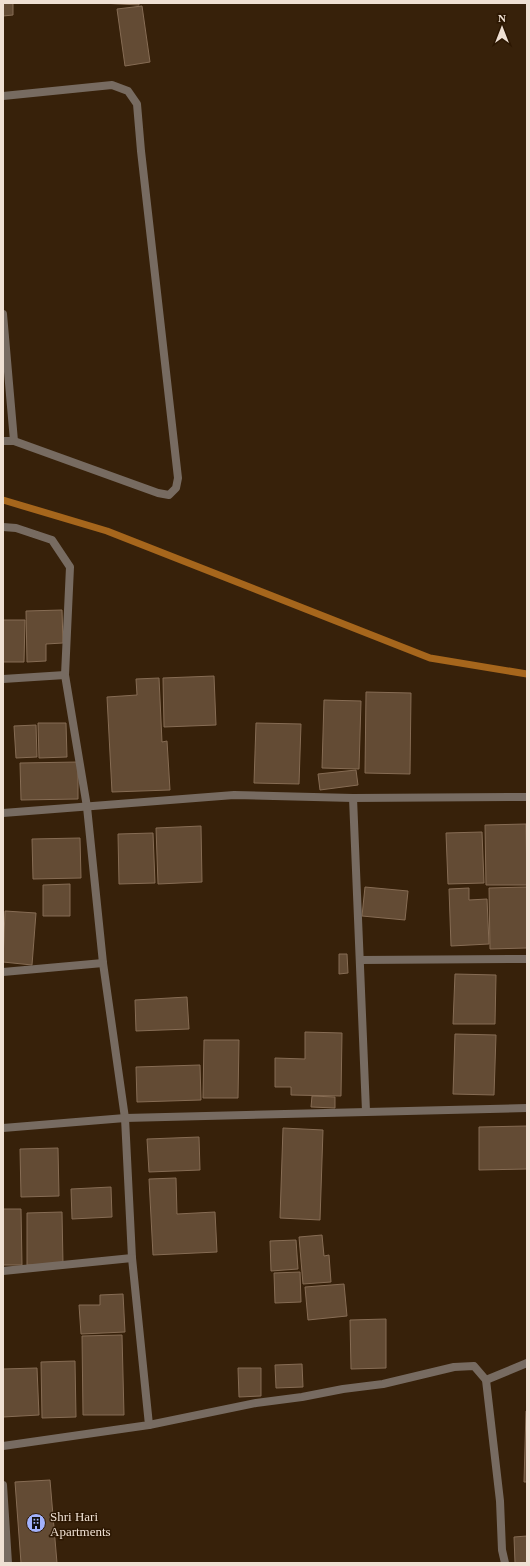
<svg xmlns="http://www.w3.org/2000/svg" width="530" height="1566" font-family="Georgia,serif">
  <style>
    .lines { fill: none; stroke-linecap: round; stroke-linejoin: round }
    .stream { stroke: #a6661c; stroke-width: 7 }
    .building { fill: #634b34; stroke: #866c54 }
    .street { stroke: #776b61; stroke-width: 8 }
    .labels { text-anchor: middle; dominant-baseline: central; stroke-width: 3; stroke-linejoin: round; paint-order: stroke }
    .poi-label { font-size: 13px; fill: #efe0d3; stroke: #2c1702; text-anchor: start }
  </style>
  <rect width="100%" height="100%" fill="#37210a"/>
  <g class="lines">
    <!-- stream -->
    <polyline class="stream" points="3,500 107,531 430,658 527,674"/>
  </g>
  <!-- building -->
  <g class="building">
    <polygon points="3,3 13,3 13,15 3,16"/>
    <polygon points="101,3 139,3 139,5"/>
    <polygon points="142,6 150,62 125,66 117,9"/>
    <polygon points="62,610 63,643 46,644 46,661 27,662 26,611"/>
    <polygon points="3,620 25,620 24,662 3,662"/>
    <polygon points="214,676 216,725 164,727 163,678"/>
    <polygon points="159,678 162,742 167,741 170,790 112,792 107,697 137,695 136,679"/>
    <polygon points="366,692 411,693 410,774 365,773"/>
    <polygon points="324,700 361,701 359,769 322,768"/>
    <polygon points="38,723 66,723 67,757 39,758"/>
    <polygon points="256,723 301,724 299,784 254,783"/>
    <polygon points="36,725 37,757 16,758 14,726"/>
    <polygon points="78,762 78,799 21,800 20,763"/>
    <polygon points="356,770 358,785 320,790 318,774"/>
    <polygon points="526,824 527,885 486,885 485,825"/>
    <polygon points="201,826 202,882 158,884 156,828"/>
    <polygon points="482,832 484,883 448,884 446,833"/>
    <polygon points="153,833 155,883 119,884 118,834"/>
    <polygon points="80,838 81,878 33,879 32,839"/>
    <polygon points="70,884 70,916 43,916 43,885"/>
    <polygon points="365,887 408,891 405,920 362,916"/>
    <polygon points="527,887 527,948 490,949 489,888"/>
    <polygon points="469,888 469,900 487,899 489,944 451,946 449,889"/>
    <polygon points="5,911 36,913 32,965 3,962"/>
    <polygon points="339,954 347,954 348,973 339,974"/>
    <polygon points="455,974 496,975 495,1024 453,1024"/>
    <polygon points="187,997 189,1029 136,1031 135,1000"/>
    <polygon points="305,1032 342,1033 341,1096 291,1095 291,1087 275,1087 275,1058 305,1059"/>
    <polygon points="455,1034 496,1035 494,1095 453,1094"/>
    <polygon points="204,1040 239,1040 238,1098 203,1098"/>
    <polygon points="200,1065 201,1100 137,1102 136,1067"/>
    <polygon points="312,1096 335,1097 335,1108 311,1107"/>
    <polygon points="527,1126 527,1169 479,1170 479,1127"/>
    <polygon points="283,1128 323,1130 320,1220 280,1218"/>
    <polygon points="199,1137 200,1170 149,1172 147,1139"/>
    <polygon points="58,1148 59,1196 21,1197 20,1149"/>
    <polygon points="176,1178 177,1214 215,1212 217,1252 153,1255 149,1179"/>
    <polygon points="111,1187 112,1217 72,1219 71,1189"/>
    <polygon points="3,1209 21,1209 22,1265 3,1265"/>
    <polygon points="62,1212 63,1264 27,1265 27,1213"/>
    <polygon points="322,1235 324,1256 329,1255 331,1282 303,1284 299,1237"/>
    <polygon points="296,1240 298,1269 271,1271 270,1241"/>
    <polygon points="300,1272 301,1302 275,1303 274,1273"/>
    <polygon points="344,1284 347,1316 308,1320 305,1287"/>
    <polygon points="123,1294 125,1332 81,1334 79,1305 100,1305 100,1295"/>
    <polygon points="386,1319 386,1368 351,1369 350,1320"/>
    <polygon points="122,1335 124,1415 83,1415 82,1336"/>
    <polygon points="75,1361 76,1417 42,1418 41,1362"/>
    <polygon points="302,1364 303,1387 276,1388 275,1365"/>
    <polygon points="37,1368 39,1415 3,1417 3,1369"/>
    <polygon points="238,1368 261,1368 261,1396 239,1397"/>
    <polygon points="526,1411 527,1411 527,1482 524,1482"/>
    <polygon points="50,1480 57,1563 21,1563 15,1482"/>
    <polygon points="527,1536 527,1563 515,1563 514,1537"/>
  </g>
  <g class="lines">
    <!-- street -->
    <g class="street">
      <polyline points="3,96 112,85 128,91 137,104 141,151 178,478 176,488 169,495 158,493 14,441 3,441"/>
      <polyline points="3,314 14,441"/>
      <polyline points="3,527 16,528 52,540 70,567 65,675"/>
      <polyline points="3,679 65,675 87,807 103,963 125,1118 132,1258 149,1425 3,1446"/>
      <polyline points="353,798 366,1111"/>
      <polyline points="3,813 234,795 353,798 527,797"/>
      <polyline points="360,960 527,959"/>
      <polyline points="3,972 103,963"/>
      <polyline points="3,1128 125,1118 527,1108"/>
      <polyline points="3,1271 132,1258"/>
      <polyline points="486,1380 527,1363"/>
      <polyline points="149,1425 256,1403 302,1397 343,1389 383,1384 454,1367 474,1366 486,1380 500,1501 502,1550 505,1563"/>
      <polyline points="3,1485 8,1563"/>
    </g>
  </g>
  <!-- icons -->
  <defs>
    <symbol id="building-disc" viewBox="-11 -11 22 22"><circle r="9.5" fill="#a2b2fd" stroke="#2c1702"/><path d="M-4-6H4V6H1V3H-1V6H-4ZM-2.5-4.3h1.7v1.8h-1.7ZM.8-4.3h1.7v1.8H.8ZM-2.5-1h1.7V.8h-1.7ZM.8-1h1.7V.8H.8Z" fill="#111"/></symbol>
  </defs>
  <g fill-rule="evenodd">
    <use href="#building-disc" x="25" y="1512" width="22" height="22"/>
  </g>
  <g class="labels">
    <!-- poi labels -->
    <g class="poi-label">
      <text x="50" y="1516">Shri Hari<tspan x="50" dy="15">Apartments</tspan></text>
    </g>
  </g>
  <!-- border -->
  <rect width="530" height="1566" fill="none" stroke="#efe0d3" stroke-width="8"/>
  <!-- north arrow -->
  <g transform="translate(502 28)" stroke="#2c1702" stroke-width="3" paint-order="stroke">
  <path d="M0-3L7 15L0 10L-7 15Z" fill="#efe0d3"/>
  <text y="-6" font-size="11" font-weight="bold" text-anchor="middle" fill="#efe0d3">N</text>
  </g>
</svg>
